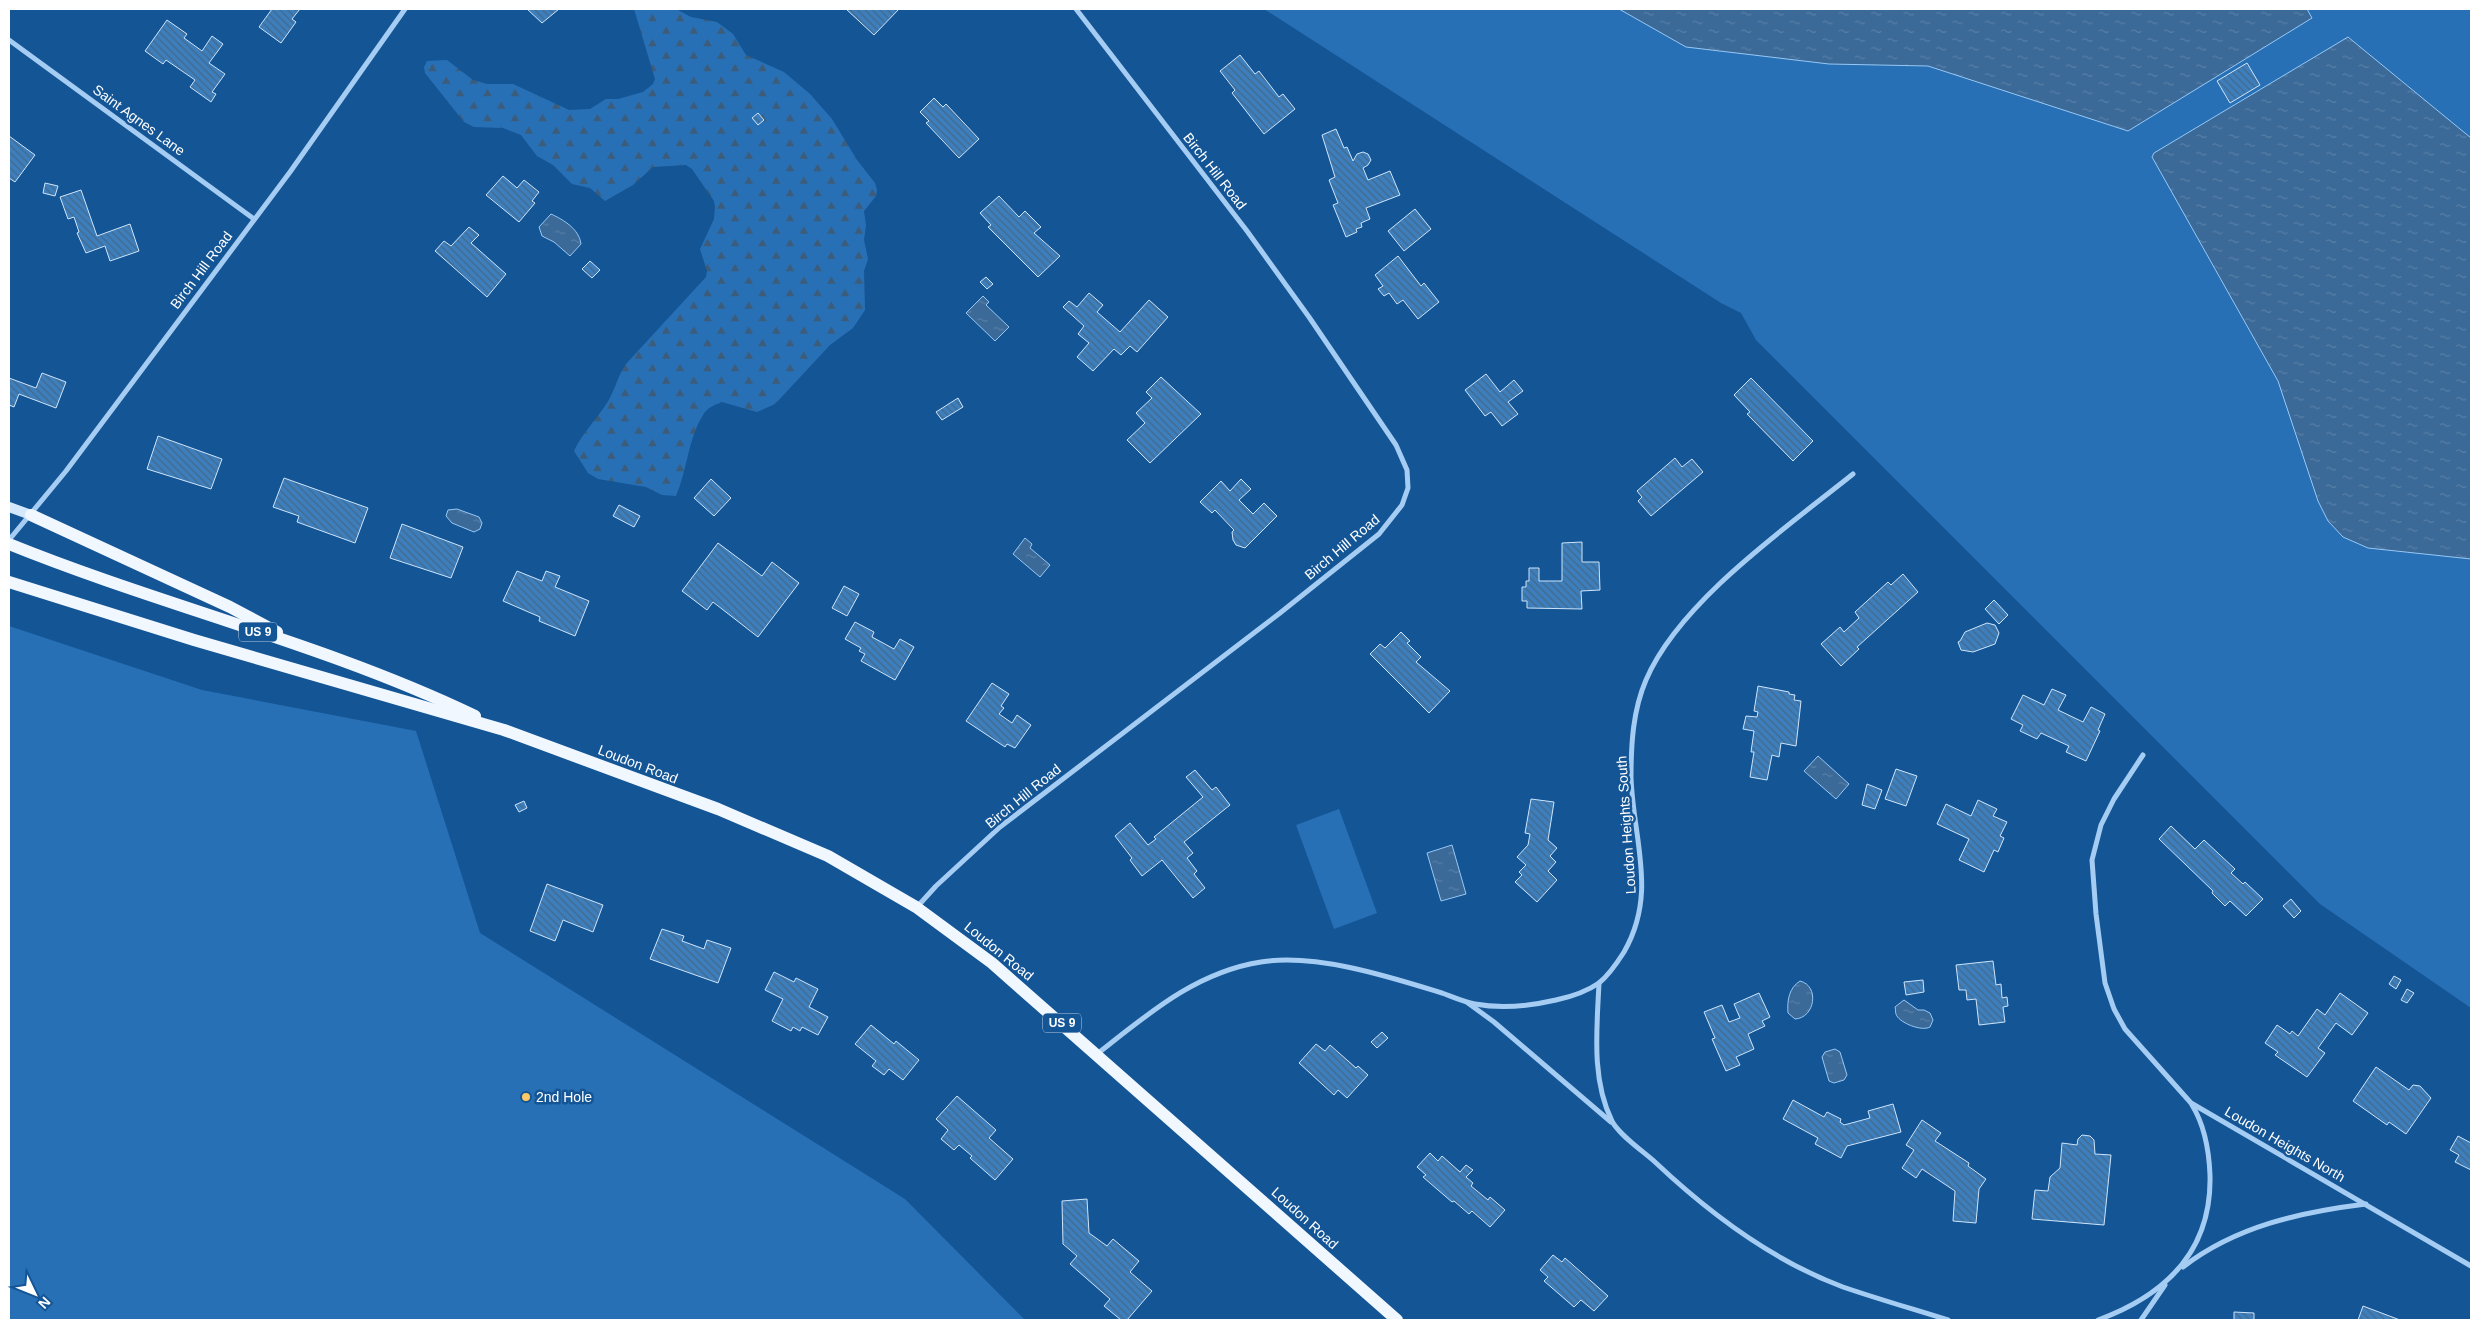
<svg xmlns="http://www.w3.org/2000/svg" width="2480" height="1329" font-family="Arial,sans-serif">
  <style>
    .grass { fill: #2870b5 }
    .forest { fill: url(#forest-firs) }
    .water { fill: url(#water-ripples); stroke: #97c8f5 }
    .building { fill: url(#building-back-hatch); stroke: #cde5fc }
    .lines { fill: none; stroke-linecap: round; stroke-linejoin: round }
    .street { stroke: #a5ccf2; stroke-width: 5 }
    .secondary { stroke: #d4e8fc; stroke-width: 10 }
    .primary { stroke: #f0f7ff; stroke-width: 12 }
    .poi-dot { fill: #ffca66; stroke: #145596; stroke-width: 2 }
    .labels { text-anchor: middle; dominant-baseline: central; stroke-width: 5; stroke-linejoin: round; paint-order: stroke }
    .shield { fill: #145596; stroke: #b8cce0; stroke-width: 1 }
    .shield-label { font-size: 12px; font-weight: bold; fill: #fff }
    .street-label { font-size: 14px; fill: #fff; stroke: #145596 }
    .poi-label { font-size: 14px; fill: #fff; stroke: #145596; text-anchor: start }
  </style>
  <defs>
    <pattern id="forest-firs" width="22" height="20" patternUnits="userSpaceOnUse" patternTransform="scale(1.25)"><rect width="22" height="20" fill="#2870b5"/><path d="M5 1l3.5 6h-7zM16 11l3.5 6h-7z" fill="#3c5c7b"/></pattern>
    <pattern id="water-ripples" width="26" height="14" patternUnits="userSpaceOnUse" patternTransform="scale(1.25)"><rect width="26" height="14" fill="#3b6998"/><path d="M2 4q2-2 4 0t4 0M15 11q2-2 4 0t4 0" fill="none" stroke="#5880a7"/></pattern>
    <pattern id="building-back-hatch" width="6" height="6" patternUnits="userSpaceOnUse" patternTransform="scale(1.25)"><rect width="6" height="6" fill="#3d7fbd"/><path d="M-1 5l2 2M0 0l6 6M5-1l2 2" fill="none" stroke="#44688a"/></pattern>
  </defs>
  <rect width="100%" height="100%" fill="#145596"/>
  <!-- grass -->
  <g class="grass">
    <polygon points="1264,9 2471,9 2471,1008 2320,904 1756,340 1741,313 1721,303"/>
    <polygon points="9,626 202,690 416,731 480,933 905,1199 1025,1320 9,1320"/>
    <polygon points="1339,809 1377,913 1334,929 1296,825"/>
  </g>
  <!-- forest -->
  <path class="forest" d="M634 9H676L691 17 717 22 733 34 746 55 784 72 810 94 832 119 857 160 875 183 877 190 876 196 864 211 866 225 864 240 868 259 864 271 865 310 853 328 830 345 775 404 757 412 722 402C714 405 707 408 703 415 688 439 687 471 676 496L662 495 646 487 598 479 588 473 574 451C582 434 594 422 605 406 614 394 617 377 626 364L706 277 707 271 700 249 714 219 715 207 714 201 692 169 686 165 653 167 633 185 605 201 590 188 572 184 553 165 537 156 521 135 503 128 474 127 464 122 425 73 424 67 427 61 447 60 473 80 487 84H513L569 110 590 109 606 99H618L643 92 653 84 655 79Z"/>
  <!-- water -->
  <g class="water">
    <polygon points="1619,9 2307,9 2312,18 2128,131 1928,66 1829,64 1686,47"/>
    <polygon points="2348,37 2471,138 2471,559 2368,548 2343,537 2328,521 2318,501 2278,381 2152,157 2154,153"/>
    <path d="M551 214C564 220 579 229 581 244L570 256 554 242 542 236 539 227Z"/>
    <polygon points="983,296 989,302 986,305 1009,327 995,341 966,313"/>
    <polygon points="457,509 479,517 482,523 480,529 474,532 452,523 446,516 448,510"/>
    <polygon points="1025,538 1032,544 1030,548 1050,565 1040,577 1013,554"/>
    <polygon points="1818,756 1849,784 1836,799 1804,771"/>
    <polygon points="1452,845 1466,894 1441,901 1427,853"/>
    <path d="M1800 981C1820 986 1815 1018 1795 1019L1788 1013C1787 1000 1789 988 1800 981Z"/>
    <path d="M1904 1000 1918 1010H1924L1930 1013 1933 1020 1930 1027C1921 1032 1898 1022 1896 1014 1895 1012 1896 1010 1895 1007Z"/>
    <polygon points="1835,1049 1840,1052 1847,1075 1844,1080 1834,1083 1829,1081 1822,1057 1825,1052"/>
  </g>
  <!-- building -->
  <g class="building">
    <polygon points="272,9 300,9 292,19 296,22 281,43 259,27"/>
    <polygon points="527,9 559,9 542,23"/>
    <polygon points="846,9 899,9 874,35"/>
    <polygon points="167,20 187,34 184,38 202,51 212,36 223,44 209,63 225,74 212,92 216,94 211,102 190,87 195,80 166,60 163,64 145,51"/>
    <polygon points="1240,55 1255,74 1259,71 1279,97 1283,94 1295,109 1264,134 1232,93 1235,90 1220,71"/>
    <polygon points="2247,63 2260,85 2230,103 2217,81"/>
    <polygon points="934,98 943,107 946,104 979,139 959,158 926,123 929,121 920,112"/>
    <polygon points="758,113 764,120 758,125 752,118"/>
    <polygon points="1336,129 1344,148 1347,147 1353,161 1357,154 1363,152 1368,154 1371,160 1368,165 1363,168 1368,180 1390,171 1400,195 1366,208 1370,219 1361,223 1362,227 1356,229 1357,232 1346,237 1333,205 1338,203 1329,180 1335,177 1322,135"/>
    <polygon points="9,136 35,155 15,182 9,178"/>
    <polygon points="503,176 517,188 524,180 539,192 532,201 535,203 519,222 486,195"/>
    <polygon points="45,183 58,186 55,196 43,193"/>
    <polygon points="81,190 97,236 130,224 139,251 110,261 105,246 86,253 77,233 79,232 74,217 68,219 60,197"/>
    <polygon points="999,196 1019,217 1025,211 1041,227 1034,233 1060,256 1038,277 988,227 991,225 980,213"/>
    <polygon points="1415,209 1431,229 1404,251 1388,231"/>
    <polygon points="469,227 479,235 471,243 506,274 487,297 435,251 444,241 451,246"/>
    <polygon points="1398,256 1421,286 1424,283 1439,302 1418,319 1403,300 1397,304 1389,293 1384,296 1378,289 1383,286 1375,275"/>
    <polygon points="590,261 600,270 592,278 582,269"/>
    <polygon points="986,277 993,284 987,289 980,282"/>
    <polygon points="1089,293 1103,305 1097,312 1120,332 1149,300 1168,317 1137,352 1130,346 1121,355 1114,349 1093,371 1077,357 1089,343 1078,334 1084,326 1063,307 1069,301 1077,307"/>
    <polygon points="42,373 66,382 56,408 19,394 14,407 9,405 9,378 36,388"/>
    <polygon points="1486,374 1500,392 1514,380 1523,391 1508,402 1518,414 1502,426 1491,412 1485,416 1465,390"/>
    <polygon points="1161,377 1201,414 1150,463 1127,440 1145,423 1136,413 1152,398 1146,392"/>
    <polygon points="1751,378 1813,441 1793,461 1747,414 1750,412 1734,395"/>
    <polygon points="958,398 963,407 942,420 936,412"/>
    <polygon points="158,436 222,459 211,489 147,469"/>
    <polygon points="1675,458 1682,467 1692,459 1703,472 1651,516 1638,501 1642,497 1637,491"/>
    <polygon points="284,478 368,508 355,543 297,522 299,516 273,507"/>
    <polygon points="711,479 731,498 714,516 694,498"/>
    <polygon points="1241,479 1251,489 1239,500 1253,514 1264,503 1277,516 1245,548 1236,545 1233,540 1232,532 1234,530 1215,510 1212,513 1200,502 1221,481 1230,491"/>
    <polygon points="619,505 640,516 634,527 613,516"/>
    <polygon points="402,524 463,547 451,578 390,558"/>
    <polygon points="1582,542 1582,562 1599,562 1600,590 1581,591 1582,609 1527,608 1527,601 1522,601 1522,587 1526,587 1526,581 1529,581 1529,568 1539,568 1539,581 1562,581 1562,543"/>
    <polygon points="718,543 762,576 772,562 799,583 758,637 713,602 707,610 682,591"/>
    <polygon points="517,571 542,581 546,571 560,576 555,587 589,601 575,636 539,621 540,617 503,601"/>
    <polygon points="1903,574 1918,592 1857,647 1859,649 1841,666 1821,644 1840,627 1844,632 1859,618 1855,612 1888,582 1891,585"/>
    <polygon points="844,586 859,594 847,616 832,608"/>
    <polygon points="1994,600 2008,615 1999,624 1985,609"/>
    <polygon points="855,622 874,632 872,637 894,649 900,639 914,647 895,680 861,661 865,654 859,651 861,648 845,639"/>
    <polygon points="1987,623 1995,625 1999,633 1995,644 1973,652 1961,650 1958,642 1960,641 1965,632"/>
    <polygon points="1401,632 1410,641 1407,643 1421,657 1416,662 1450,691 1429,713 1370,654 1380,644 1385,648"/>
    <polygon points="992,683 1009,694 1001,706 1004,708 999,714 1012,723 1017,715 1031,725 1015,748 1007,744 1005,747 966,721"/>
    <polygon points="1758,686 1789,692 1789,694 1795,695 1794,700 1801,701 1796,746 1781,743 1779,757 1772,755 1767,780 1750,777 1754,752 1751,752 1754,731 1743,729 1746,716 1757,717 1758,712 1754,711"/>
    <polygon points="2052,689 2066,695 2058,710 2083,722 2091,707 2105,714 2098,730 2100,731 2086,761 2066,752 2069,746 2041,733 2037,739 2020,731 2023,725 2011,719 2023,695 2044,705"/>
    <polygon points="1896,769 1917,776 1906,806 1885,799"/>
    <polygon points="1195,770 1212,790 1216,787 1230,805 1184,842 1193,853 1187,858 1197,871 1194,874 1205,888 1193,898 1162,860 1142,876 1130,860 1132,858 1115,836 1130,823 1148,845 1156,839 1154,837 1203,797 1186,777"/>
    <polygon points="1867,784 1882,790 1875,809 1862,805"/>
    <polygon points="1531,799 1554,802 1548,840 1557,848 1550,856 1556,862 1548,871 1557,880 1537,902 1515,882 1522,875 1519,872 1526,865 1517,857 1528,845 1530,834 1525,833"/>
    <polygon points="1978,800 1997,809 1993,816 2007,822 2000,836 2004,838 1998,852 1994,850 1984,872 1959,860 1969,839 1937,824 1946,804 1971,816"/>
    <polygon points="524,801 527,808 519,812 515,805"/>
    <polygon points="2171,826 2195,849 2204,840 2235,869 2231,873 2243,884 2245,882 2263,899 2246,916 2230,901 2225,906 2212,893 2213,891 2159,839"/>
    <polygon points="547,884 603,905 593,932 563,920 555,941 530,931"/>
    <polygon points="2291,899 2301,911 2294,918 2283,906"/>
    <polygon points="662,929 684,936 682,941 704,949 707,940 731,948 718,983 650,959"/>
    <polygon points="1993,961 1996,985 2001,984 2002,998 2007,997 2008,1006 2003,1007 2005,1022 1979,1025 1976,999 1967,1000 1966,990 1959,990 1956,965"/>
    <polygon points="774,972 794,982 796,978 818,989 809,1007 828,1017 818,1035 802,1027 800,1031 793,1027 791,1031 772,1021 783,999 765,990"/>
    <polygon points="2394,976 2401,980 2396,989 2389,984"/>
    <polygon points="1923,980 1924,992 1906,995 1904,982"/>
    <polygon points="2407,989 2414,993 2407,1003 2401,1000"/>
    <polygon points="1759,993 1770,1017 1762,1021 1765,1026 1748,1034 1754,1049 1736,1057 1740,1065 1726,1071 1712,1039 1715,1038 1704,1012 1722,1005 1729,1022 1740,1018 1734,1004"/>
    <polygon points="2340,993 2368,1013 2352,1035 2336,1023 2318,1048 2325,1053 2307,1077 2275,1055 2278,1052 2265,1043 2277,1025 2290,1034 2292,1031 2298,1036 2317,1009 2325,1015"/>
    <polygon points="871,1025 894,1044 896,1041 919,1060 903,1080 889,1069 884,1075 872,1066 876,1061 855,1044"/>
    <polygon points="1382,1032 1388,1038 1377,1048 1371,1042"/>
    <polygon points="1316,1044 1325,1051 1330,1045 1356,1068 1358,1066 1368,1075 1347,1098 1338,1090 1334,1095 1299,1063"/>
    <polygon points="2376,1067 2409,1090 2413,1085 2420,1086 2431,1098 2406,1134 2389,1122 2387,1125 2353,1101"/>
    <polygon points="957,1096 996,1130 989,1138 1013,1159 995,1180 970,1158 972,1156 959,1145 954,1150 941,1139 948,1130 936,1119"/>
    <polygon points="1793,1100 1824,1117 1827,1112 1841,1119 1840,1122 1844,1125 1870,1118 1868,1111 1893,1104 1901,1132 1847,1146 1841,1158 1815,1144 1818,1138 1783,1119"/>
    <polygon points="1922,1120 1941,1133 1935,1141 1969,1163 1968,1166 1986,1179 1979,1189 1976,1223 1953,1221 1955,1191 1922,1169 1916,1178 1902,1168 1914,1150 1906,1145"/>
    <polygon points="2082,1135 2090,1136 2094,1140 2095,1154 2111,1155 2104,1225 2032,1219 2035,1190 2048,1191 2050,1177 2060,1168 2062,1143 2077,1145 2078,1139"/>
    <polygon points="2458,1136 2471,1143 2471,1170 2455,1162 2459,1155 2450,1150"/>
    <polygon points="1430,1153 1438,1161 1442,1156 1460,1172 1466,1165 1473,1170 1466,1177 1473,1183 1471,1186 1488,1200 1490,1197 1505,1210 1490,1227 1472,1211 1469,1214 1454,1201 1452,1202 1423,1177 1426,1175 1417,1167"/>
    <polygon points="1087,1199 1089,1233 1107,1246 1113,1239 1139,1261 1130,1272 1152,1291 1127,1320 1121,1320 1104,1306 1110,1299 1070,1264 1077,1256 1063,1244 1062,1201"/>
    <polygon points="1553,1255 1562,1262 1565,1258 1608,1296 1594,1311 1581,1300 1574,1307 1544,1281 1548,1277 1540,1270"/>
    <polygon points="2363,1306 2400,1320 2358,1320"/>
    <polygon points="2234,1312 2254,1313 2254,1320 2234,1320"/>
  </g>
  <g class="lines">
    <!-- street -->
    <g class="street">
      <polyline points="9,40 254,219"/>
      <polyline points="9,540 66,471 290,172 405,9"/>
      <polyline points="2143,755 2114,799 2101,825 2092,860 2096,914 2105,983 2114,1009 2125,1029 2191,1103 2471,1266"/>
      <polyline points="917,907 936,886 1000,827 1280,613 1379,534 1402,505 1408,488 1407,470 1396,445 1309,317 1247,231 1076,9"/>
      <path d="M1599 983C1597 1028 1591 1079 1612 1121 1618 1134 1644 1152 1655 1162 1709 1213 1773 1261 1843 1287 1878 1299 1913 1309 1948 1320"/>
      <polyline points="1468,1003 1494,1022 1611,1122"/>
      <path d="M1097 1054C1148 1014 1196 972 1261 962 1316 953 1390 977 1442 993 1453 997 1464 1002 1475 1004 1502 1009 1530 1006 1556 1000 1570 997 1586 992 1599 983 1609 975 1617 963 1624 952 1658 893 1633 840 1631 777 1631 744 1633 710 1646 680 1679 602 1787 527 1853 474"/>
      <path d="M2183 1267C2236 1226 2301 1212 2366 1204"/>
      <path d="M2098 1320C2166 1295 2212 1251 2210 1175 2209 1150 2205 1126 2192 1105"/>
      <polyline points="2141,1320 2165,1285"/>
    </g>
    <!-- secondary -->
    <polyline class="secondary" points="9,507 31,515"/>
    <!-- primary -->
    <g class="primary">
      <polyline points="31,515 230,607 277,632"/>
      <path d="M9 544C162 606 325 644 475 716"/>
      <polyline points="9,582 194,640 504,730 718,809 828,856 916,907 992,963 1397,1320"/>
    </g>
  </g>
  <!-- markers -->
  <circle class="poi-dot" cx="526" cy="1097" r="5"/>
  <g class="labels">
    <!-- shield labels -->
    <g class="shield">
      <rect x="239" y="622.5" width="38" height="19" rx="4"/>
      <rect x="1043" y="1013.5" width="38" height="19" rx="4"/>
    </g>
    <g class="shield-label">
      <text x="258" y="632">US 9</text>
      <text x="1062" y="1023">US 9</text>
    </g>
    <!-- street labels -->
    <g class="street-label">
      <text transform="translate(139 120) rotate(36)">Saint Agnes Lane</text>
      <text transform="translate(1215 171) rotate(52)">Birch Hill Road</text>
      <text transform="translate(201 270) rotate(-53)">Birch Hill Road</text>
      <text transform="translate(1342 547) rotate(-40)">Birch Hill Road</text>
      <text transform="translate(638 764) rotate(21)">Loudon Road</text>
      <text transform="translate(1023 796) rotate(-39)">Birch Hill Road</text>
      <text transform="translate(1626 825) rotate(-94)">Loudon Heights South</text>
      <text transform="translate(999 951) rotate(39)">Loudon Road</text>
      <text transform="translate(2285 1144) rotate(30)">Loudon Heights North</text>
      <text transform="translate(1305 1218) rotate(42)">Loudon Road</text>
    </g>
    <!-- poi labels -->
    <g class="poi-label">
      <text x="536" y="1097">2nd Hole</text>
    </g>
  </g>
  <!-- border -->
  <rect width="2480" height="1329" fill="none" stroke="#ffffff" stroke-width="20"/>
  <!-- north arrow -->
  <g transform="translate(35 1294) rotate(133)" stroke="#145596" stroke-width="4" paint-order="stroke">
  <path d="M0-4L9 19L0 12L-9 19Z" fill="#ffffff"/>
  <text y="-8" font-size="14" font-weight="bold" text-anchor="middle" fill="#ffffff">N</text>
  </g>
</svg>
